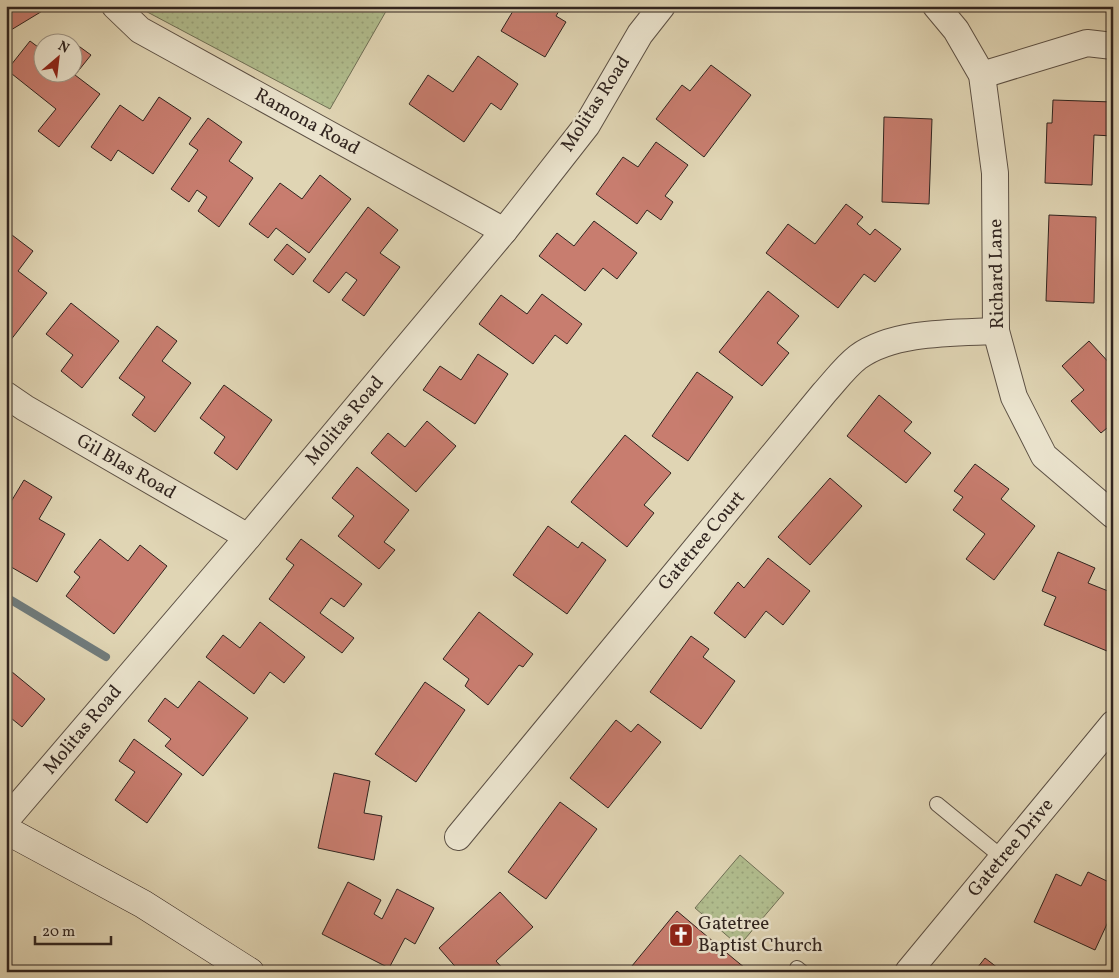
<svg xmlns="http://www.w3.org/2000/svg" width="1119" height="978" font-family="Vollkorn,serif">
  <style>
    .grass { fill: url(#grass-dots); stroke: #707056 }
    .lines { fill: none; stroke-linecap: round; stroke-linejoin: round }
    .stream { stroke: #707b7b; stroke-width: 8 }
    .building { fill: #c87d6f; stroke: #30241f }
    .lane-casing { stroke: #5c5044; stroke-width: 16 }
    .street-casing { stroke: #5c5044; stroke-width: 28 }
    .secondary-casing { stroke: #30241f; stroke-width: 29 }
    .lane { stroke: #ebe4ce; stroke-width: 14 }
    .street { stroke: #ebe4ce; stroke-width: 26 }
    .secondary { stroke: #ebe4ce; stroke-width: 28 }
    .labels { text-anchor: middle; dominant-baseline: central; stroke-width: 5; stroke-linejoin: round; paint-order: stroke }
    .street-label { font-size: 19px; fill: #30241f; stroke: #ebe4ce }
    .poi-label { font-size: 19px; fill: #30241f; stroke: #ebe4ce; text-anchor: start }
  </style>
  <defs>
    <pattern id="grass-dots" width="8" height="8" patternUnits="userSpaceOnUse" patternTransform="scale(1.25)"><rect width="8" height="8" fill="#b1bd8e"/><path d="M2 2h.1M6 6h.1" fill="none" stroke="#99a27a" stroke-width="1.8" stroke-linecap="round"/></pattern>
  </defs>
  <rect width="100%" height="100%" fill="#e0d5b4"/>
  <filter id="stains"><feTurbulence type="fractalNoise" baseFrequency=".004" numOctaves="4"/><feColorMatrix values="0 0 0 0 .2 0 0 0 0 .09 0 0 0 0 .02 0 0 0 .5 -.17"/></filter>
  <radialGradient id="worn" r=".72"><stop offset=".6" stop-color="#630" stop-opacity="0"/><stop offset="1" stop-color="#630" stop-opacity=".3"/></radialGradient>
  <!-- grass -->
  <g class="grass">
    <polygon points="136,6 389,6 330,109"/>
    <polygon points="740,855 784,893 739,946 695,908"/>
  </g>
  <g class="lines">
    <!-- stream -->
    <polyline class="stream" points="6,597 106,657"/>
  </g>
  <!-- building -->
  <g class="building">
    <polygon points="6,6 41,6 44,10 6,33"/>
    <polygon points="516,6 562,6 556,16 566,22 545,57 501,31"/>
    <polygon points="69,39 91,55 75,75 100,94 59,147 38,131 56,109 7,70 30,41 42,50 42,72 72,72 72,42 66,42"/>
    <polygon points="478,56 518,84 501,110 491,103 464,142 409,104 428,75 453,92"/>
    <polygon points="711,65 751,95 704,157 656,119 682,85 690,91"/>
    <polygon points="159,97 191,118 153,174 118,150 111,161 91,147 120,105 143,121"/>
    <polygon points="1053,100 1113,102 1113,136 1094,135 1092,185 1045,183 1047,123 1052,123"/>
    <polygon points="884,117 932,119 929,204 882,202"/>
    <polygon points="208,118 242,142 229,161 253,178 219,227 198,211 207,197 197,190 189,202 171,189 198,150 189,144"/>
    <polygon points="656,142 688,165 665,196 673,202 661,220 647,210 637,224 596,194 623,157 638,167"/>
    <polygon points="320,175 351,199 309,253 276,228 268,238 249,224 280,183 302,199"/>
    <polygon points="846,204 863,217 857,224 870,235 875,229 901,249 875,282 864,274 838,308 766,253 788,224 815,244"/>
    <polygon points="368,207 398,230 380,253 400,267 364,316 342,300 357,280 346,272 329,293 313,281"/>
    <polygon points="1049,215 1096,217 1094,303 1046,301"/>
    <polygon points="594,221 637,253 617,279 603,268 585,291 539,256 557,233 574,246"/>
    <polygon points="12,235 33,251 18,271 47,293 10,341 6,338 6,242"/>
    <polygon points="287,244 306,259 293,275 274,260"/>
    <polygon points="768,291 799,316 777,343 789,353 762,386 719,352"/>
    <polygon points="542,294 582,324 567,344 555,335 533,364 479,324 501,295 527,314"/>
    <polygon points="71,303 119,341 82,388 61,371 73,355 46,334"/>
    <polygon points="157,326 177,341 162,361 191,383 155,432 132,415 145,397 119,378"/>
    <polygon points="1089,341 1113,367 1113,423 1101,433 1071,401 1084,390 1062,366"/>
    <polygon points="478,354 508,374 475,424 423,390 440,366 461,380"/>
    <polygon points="697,372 733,397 688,461 652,436"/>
    <polygon points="224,385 272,420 237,470 214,453 225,437 200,418"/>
    <polygon points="879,395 912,422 904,431 931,453 906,483 847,436"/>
    <polygon points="427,421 456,446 416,492 371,453 388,433 405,447"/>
    <polygon points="625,435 671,473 644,505 654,513 627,547 571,502"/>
    <polygon points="975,464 1009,489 1001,499 1035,526 994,580 966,559 985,534 953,510 963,497 954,491"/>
    <polygon points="357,467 409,510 384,542 395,550 379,569 338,536 354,516 332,498"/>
    <polygon points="830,478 862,506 810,565 778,537"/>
    <polygon points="24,480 52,497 39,519 65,534 37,582 6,564 6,510"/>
    <polygon points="548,526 578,548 582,542 606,560 567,614 513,575"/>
    <polygon points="100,539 128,561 140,545 167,566 114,634 66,596 80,577 74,572"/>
    <polygon points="301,539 362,584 344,607 331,598 320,613 354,638 342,653 269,599 294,565 286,559"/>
    <polygon points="1058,552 1095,568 1088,583 1113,593 1113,637 1107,651 1044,625 1056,597 1042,591"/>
    <polygon points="768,558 810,591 783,625 766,611 745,638 714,613 738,582 744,588"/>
    <polygon points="479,612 533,654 523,667 519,665 488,705 465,686 469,679 443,659"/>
    <polygon points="260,622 305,657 284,683 270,672 254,694 206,657 223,635 240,648"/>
    <polygon points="691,636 709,649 703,657 735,681 701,729 650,692"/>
    <polygon points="6,667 45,699 22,727 6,714"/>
    <polygon points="199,681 248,718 203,776 165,746 171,739 148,721 165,698 178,708"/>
    <polygon points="425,682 465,710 416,782 375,754"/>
    <polygon points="616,720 631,732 638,724 661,742 608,808 570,778"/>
    <polygon points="134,739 182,774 147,823 115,800 135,772 119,761"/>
    <polygon points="334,773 370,781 364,813 382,816 374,860 318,848"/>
    <polygon points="560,802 597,829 546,899 508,872"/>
    <polygon points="1088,872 1113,884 1113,911 1095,950 1034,922 1056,874 1081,886"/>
    <polygon points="348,882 381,900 374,914 382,919 397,889 434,908 415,944 405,938 389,968 322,934"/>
    <polygon points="500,892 533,927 496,961 506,972 460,972 439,948"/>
    <polygon points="677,911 734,959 750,972 627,972"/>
    <polygon points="985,958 1003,972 974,972"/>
  </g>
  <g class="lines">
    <defs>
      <g id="lane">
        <polyline points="937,804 1003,858"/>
        <polyline points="797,968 802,972"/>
      </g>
      <g id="street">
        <polyline points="115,6 140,30 504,231"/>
        <polyline points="936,6 956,30 982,75 995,173 996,331 1014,397 1044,456 1113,515"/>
        <polyline points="982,75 1087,43 1113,46"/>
        <polyline points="6,395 25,408 248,537"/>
        <polyline points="6,820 248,537 504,231 587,125 640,34 662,6"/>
        <path d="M458 837 824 393C835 381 845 367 858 357 894 331 953 333 996 331"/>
        <polyline points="908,972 1113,724"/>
      </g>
      <polyline id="secondary" points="6,830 143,904 250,972"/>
    </defs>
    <!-- lane casing -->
    <use href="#lane" class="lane-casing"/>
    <!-- street casing -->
    <use href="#street" class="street-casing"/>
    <!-- secondary casing -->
    <use href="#secondary" class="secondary-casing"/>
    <!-- lane -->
    <use href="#lane" class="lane"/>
    <!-- street -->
    <use href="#street" class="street"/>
    <!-- secondary -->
    <use href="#secondary" class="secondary"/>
  </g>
  <!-- icons -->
  <defs>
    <symbol id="church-square" viewBox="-11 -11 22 22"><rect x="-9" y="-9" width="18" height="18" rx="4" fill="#8f2418" stroke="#ebe4ce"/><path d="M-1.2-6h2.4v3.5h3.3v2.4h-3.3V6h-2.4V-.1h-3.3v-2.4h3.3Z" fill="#fff"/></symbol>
  </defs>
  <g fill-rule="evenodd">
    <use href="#church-square" x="667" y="921" width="28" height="28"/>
  </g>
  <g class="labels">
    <!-- street labels -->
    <g class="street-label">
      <text transform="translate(596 104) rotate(-57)">Molitas Road</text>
      <text transform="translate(307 122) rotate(29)">Ramona Road</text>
      <text transform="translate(997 274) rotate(-91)">Richard Lane</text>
      <text transform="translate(345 421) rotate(-50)">Molitas Road</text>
      <text transform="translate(126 467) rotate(30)">Gil Blas Road</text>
      <text transform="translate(702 541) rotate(-50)">Gatetree Court</text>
      <text transform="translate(83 730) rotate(-50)">Molitas Road</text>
      <text transform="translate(1011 848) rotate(-50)">Gatetree Drive</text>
    </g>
    <!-- poi labels -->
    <g class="poi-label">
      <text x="698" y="924">Gatetree<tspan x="698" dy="22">Baptist Church</tspan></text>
    </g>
  </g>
  <!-- margin -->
  <rect width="1119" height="978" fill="none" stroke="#e0d5b4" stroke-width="25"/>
  <rect x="8" y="8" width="1104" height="963" fill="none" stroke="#30241f" stroke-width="2.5"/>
  <rect x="12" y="12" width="1094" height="953" fill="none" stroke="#30241f"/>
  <!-- north arrow -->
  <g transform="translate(58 58) rotate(28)"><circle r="24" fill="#ebe4ce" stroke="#a09788"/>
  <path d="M0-4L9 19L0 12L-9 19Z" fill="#8f2418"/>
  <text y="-8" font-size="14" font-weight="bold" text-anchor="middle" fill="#30241f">N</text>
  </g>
  <!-- scale -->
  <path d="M35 936v8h76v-8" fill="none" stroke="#30241f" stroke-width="2.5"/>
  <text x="42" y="936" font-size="15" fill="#30241f" stroke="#ebe4ce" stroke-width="4" paint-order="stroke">20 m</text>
  <rect width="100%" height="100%" filter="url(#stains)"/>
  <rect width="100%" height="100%" fill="url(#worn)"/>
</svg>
